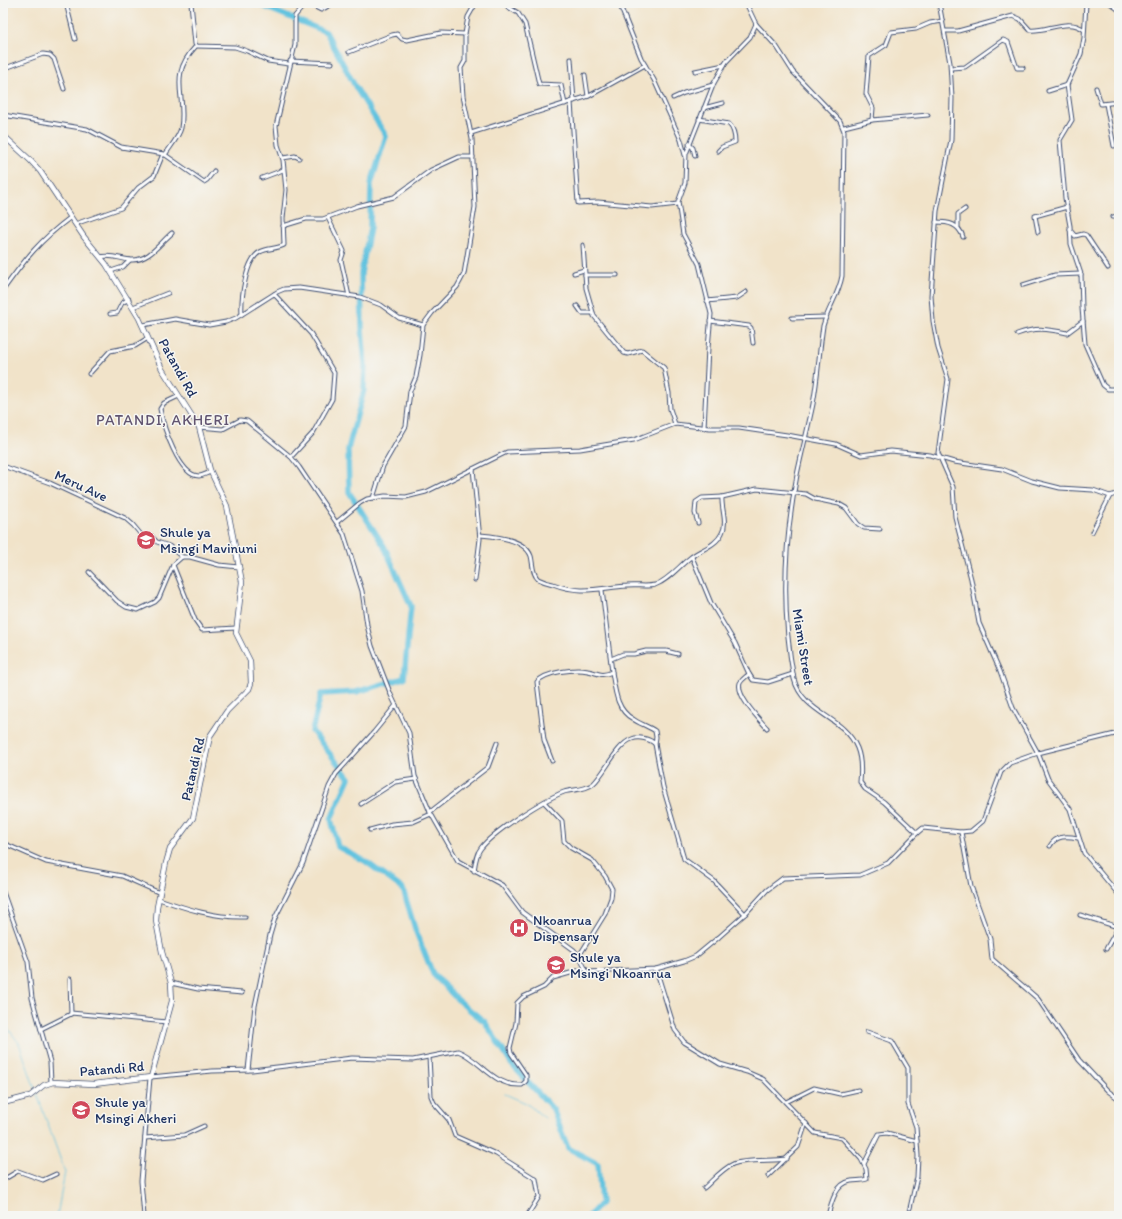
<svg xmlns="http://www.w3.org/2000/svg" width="1122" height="1219" font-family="Itim,sans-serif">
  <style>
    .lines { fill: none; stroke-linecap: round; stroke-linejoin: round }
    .stream { stroke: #61c2df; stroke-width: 1 }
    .river { stroke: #61c2df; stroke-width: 5.5 }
    .street-casing { stroke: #3b4a6e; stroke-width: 5 }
    .secondary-casing { stroke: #3b4a6e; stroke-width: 6 }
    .street { stroke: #fff; stroke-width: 3 }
    .secondary { stroke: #fff; stroke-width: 4.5 }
    .labels { text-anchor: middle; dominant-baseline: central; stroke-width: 3; stroke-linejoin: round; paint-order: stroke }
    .street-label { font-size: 14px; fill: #1b2f5e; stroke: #f6f6f2 }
    .poi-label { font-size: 14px; fill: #1b2f5e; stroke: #f6f6f2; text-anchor: start }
    .neighbourhood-label { font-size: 15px; letter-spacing: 1px; fill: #615470; stroke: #f6f6f2 }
  </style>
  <rect width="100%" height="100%" fill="#f6f6f2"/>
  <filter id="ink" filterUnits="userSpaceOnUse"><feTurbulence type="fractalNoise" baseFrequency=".025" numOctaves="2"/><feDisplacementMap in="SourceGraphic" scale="8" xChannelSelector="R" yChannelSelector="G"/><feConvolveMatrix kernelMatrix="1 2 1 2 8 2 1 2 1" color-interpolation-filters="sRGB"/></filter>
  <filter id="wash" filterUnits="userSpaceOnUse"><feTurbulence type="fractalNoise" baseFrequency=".012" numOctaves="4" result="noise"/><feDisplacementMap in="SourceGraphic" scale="16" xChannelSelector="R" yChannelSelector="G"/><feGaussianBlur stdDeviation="0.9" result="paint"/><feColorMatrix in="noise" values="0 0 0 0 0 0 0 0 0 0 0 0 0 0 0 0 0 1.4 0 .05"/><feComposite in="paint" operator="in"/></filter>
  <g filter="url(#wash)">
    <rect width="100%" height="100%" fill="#f1e3c9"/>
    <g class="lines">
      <!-- stream -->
      <g class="stream">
        <polyline points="3,1022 19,1043 35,1089"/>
        <polyline points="37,1094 65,1172 57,1216"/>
        <polyline points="505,1094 526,1103 545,1118"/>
      </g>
      <!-- river -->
      <polyline class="river" points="262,3 262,6 326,32 356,88 386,136 371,184 370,228 361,273 362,329 365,365 364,390 348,449 349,492 384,546 411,606 404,678 356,692 321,694 312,731 349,778 331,819 338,847 365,861 403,889 416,932 433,974 460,1002 485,1022 512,1065 553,1109 568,1148 598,1164 601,1203 589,1216"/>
    </g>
  </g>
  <g filter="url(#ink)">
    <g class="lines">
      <defs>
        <g id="street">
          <polyline points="66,3 75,39"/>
          <polyline points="191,3 195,44 197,46 235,47 247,51 268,61 289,64"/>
          <polyline points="307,3 321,10 334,3"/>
          <polyline points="505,3 508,7 518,13 525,24 539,84 561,85 565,104"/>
          <polyline points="619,3 641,58 654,80 681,140 685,155"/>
          <path d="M746 3 756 24 777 47 793 72 840 121 844 131 842 276C839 294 828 308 823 326 819 352 818 378 813 404 808 428 802 451 797 475 784 543 781 611 794 679 803 714 844 716 857 748 861 758 861 772 860 782L865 789 884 802 917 833"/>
          <polyline points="939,3 950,63 952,98 951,140 937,211 931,296 933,321 938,348 948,379 938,453 953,487 955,517 971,579 979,623 1000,671 1013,708 1038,753 1048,779 1070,809 1084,853 1119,895"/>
          <polyline points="1086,3 1084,38 1081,54 1067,85 1072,120 1060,140 1065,198 1070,226 1071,244 1081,274 1082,308 1085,344 1103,385 1108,389 1119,389"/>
          <polyline points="1110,3 1119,10"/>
          <path d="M945 31H958L1013 16 1020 19 1030 30C1046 32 1070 17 1084 30"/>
          <polyline points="349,52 392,35 397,34 402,39 407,40 441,33 465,34"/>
          <polyline points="571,59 574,101"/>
          <polyline points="290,61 332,63"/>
          <polyline points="951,68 965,67 1003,40 1008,42 1017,68 1023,68"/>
          <polyline points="3,69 43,54 50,55 54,59 64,89"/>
          <polyline points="695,71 724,65"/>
          <polyline points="585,75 588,96"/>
          <polyline points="1096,88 1101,104 1119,102"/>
          <polyline points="1048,91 1067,85"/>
          <polyline points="673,98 684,93 713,85"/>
          <polyline points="571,102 578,203 598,202 652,207 678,204"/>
          <polyline points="1106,104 1114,146"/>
          <polyline points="704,108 723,103"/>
          <polyline points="3,115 87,129 121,147 164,154 204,182 207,180 214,171"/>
          <path d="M699 119 729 124C734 129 735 135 735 142L722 147 718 151"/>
          <polyline points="872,120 873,108 866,94 869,56 886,45 891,32 916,29 930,23 943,21"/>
          <polyline points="844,127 872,120 928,115"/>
          <polyline points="471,133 589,96 645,65"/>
          <polyline points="689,144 693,148 695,156"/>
          <path d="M165 155C170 147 179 137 181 128 187 95 167 77 196 46"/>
          <polyline points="283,158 295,156 299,158"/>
          <polyline points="262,178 283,170"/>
          <polyline points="1113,217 1119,216"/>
          <polyline points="328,218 344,251 341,260 349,296"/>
          <path d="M936 222C949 222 959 224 963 237"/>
          <polyline points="75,224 121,208 138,188 154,176 163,154"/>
          <polyline points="283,226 306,219 323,219 357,206 394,197 431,170 459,157 473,157"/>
          <polyline points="958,227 958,214 965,209"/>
          <polyline points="1070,230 1075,236 1083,234 1086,235 1108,268"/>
          <polyline points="1038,232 1035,216 1067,207"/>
          <polyline points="583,245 586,288 594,316 624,353 628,354 642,350 664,368 669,393 670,409 675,424"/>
          <path d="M100 257C112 254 119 259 131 260 149 261 160 243 172 233"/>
          <polyline points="111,271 123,267 130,260"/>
          <polyline points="574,273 584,270"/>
          <polyline points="585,275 617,275"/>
          <polyline points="1023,285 1055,275 1081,274"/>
          <path d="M3 290C26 258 39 241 71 217"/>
          <polyline points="274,294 311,334 334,373 332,399 313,433 291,457"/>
          <polyline points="707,301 737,298 746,292"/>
          <polyline points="577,306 582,313 593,313"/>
          <polyline points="133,307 168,293"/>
          <polyline points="110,314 117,313 122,303 129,299"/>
          <path d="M242 314C241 300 245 260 260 252 267 248 277 249 284 245L283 218 286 190 283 160 278 145 276 126 295 45V16L306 3"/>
          <polyline points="792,318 826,317"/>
          <polyline points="710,321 749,326 751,328 753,343"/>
          <polyline points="143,325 175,319 209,325 226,322 236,318 277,292 284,289 299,288 360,297 381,305 399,318 423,325"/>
          <path d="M1017 334C1037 327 1047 329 1067 333L1083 321"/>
          <polyline points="89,374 110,351 135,346 148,338"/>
          <path d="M179 396 164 403 160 409C163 426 179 476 199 476 203 476 207 473 211 472"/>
          <polyline points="199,427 223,429 240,420 247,421 291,457 299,467 344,534 362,591 367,625 372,646 391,695 409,733 415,776 430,812 458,861 502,885 522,912 574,950 579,956 587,972 656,969 684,961 696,956 719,937 745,914 767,890 783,878 860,875 888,863 917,833 923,828 961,832 971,831 983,821 1001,772 1010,763 1038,753 1119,733"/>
          <polyline points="704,428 708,348 711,314 699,264 683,234 678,202 685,183 686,154 714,83 726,62 750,37 756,24"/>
          <polyline points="3,466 50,483 125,518 133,525 143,537 152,537 157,542 169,546 182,557"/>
          <polyline points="473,469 480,539 475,580"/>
          <polyline points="373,498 383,466 406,426 410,391 416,377 420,355 423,325 432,313 457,287 464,274 475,207 472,139 463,96 461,68 465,61 465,34 468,17 476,3"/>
          <polyline points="337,522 360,503 367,499 385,496 406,497 426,492 507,452 580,449 634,440 675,424 710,428 739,428 787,435 836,444 861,455 891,451 930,455 954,462 1002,469 1032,481 1060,488 1093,490 1110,496 1119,493"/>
          <polyline points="698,523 695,513 696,502 702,498 723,497"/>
          <polyline points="1092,532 1110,496"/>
          <path d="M480 535C494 536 525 539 531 556 533 563 532 574 538 579 542 581 548 583 553 584 581 595 599 588 627 586 636 585 647 587 655 585 669 580 679 566 691 557 701 549 716 546 722 533 728 522 721 509 722 497L757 489 806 494 815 499 839 504 846 508 858 524 864 528 880 529"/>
          <polyline points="692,557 711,603 735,643 749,674 753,680 768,682 793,674"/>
          <polyline points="173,565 195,620 202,630 236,628"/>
          <polyline points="89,572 117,601 126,607 138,610 155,602 159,598 173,565 182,557 190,557 219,565 239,567"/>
          <polyline points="611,659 623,654 634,654 646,651 666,651 678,654"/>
          <path d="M612 672C615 689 616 710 633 719 640 724 648 726 655 731L656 737 655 744"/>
          <path d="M749 674C746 677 742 679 740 683 736 696 759 719 767 728"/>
          <path d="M552 761 544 740 537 682C545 672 575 668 588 671 599 673 600 677 612 672L602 590"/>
          <polyline points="544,802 562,821 564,841 571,848 592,860 605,876 612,889 611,898 605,914 579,956"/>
          <polyline points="361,804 395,782 416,779"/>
          <polyline points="430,812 488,767 497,743"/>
          <polyline points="370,830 392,824 413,822 431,814"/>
          <polyline points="961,832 971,886 990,939 992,959 1038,999 1079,1060 1108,1091 1119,1099"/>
          <polyline points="3,843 46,862 122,876 160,893"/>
          <path d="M1050 846C1056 835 1067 836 1078 838"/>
          <path d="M474 871C475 863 476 854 481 848 494 831 543 800 564 792 573 789 584 791 593 784 605 773 617 744 632 739 639 736 650 739 655 744L663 787 684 859 714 881 745 914"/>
          <polyline points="3,892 28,962 32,998 50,1062 51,1082"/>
          <path d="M159 899C187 909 215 918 245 917"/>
          <polyline points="1080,915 1118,927"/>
          <polyline points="1106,949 1119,926"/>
          <path d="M656 969 675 1030 684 1042 720 1064 747 1072 763 1079 815 1133 842 1138 861 1159 866 1169 867 1179C862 1181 857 1180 851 1181 836 1183 831 1203 828 1216"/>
          <polyline points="171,983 198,989 242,993"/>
          <polyline points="71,1013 167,1022"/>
          <polyline points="41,1029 71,1014 70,979"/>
          <polyline points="867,1032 892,1041 908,1068 908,1104 916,1127 918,1156 917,1177 910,1208"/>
          <polyline points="429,1057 431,1096 434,1103 449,1120 455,1136 496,1154 536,1179 539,1197 527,1216"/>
          <polyline points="248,1070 255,1006 270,935 275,918 303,863 329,787 336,774 374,732 396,705"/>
          <path d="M151 1077 212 1071 252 1070 352 1058 413 1060 458 1051C480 1059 493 1087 522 1085L526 1081V1075L511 1053 510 1048 516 1023 517 1003 523 997 544 987 553 978 584 969"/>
          <polyline points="786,1102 814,1088 840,1094 858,1090"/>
          <polyline points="145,1138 184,1135 204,1126"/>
          <polyline points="864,1164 879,1134 887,1133 917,1141"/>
          <polyline points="768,1176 798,1147 806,1123"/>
          <polyline points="3,1180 18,1171 43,1180 56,1174"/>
          <path d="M704 1188C713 1180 722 1169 733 1164 743 1159 773 1161 787 1159"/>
          <polyline points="144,1216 141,1181 150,1078"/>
        </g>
        <polyline id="secondary" points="3,135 30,160 40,171 84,237 106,264 139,318 162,369 199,427 210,470 227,506 242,582 236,633 250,661 251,683 249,689 227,711 210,736 193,818 170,849 166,863 157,907 156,921 162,952 171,983 172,1001 151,1077 94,1084 53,1082 44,1085 30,1096 3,1103"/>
      </defs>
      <!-- street casing -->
      <use href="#street" class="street-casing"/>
      <!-- secondary casing -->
      <use href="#secondary" class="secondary-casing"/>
      <!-- street -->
      <use href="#street" class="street"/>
      <!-- secondary -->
      <use href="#secondary" class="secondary"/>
    </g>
  </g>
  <!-- icons -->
  <defs>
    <symbol id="school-disc" viewBox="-11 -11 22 22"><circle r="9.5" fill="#d1495b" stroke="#f6f6f2"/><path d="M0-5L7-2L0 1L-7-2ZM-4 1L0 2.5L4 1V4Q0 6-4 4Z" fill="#fff"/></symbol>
    <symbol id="hospital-disc" viewBox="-11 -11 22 22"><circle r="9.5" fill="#d1495b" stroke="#f6f6f2"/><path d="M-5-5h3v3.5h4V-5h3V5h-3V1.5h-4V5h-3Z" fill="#fff"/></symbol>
  </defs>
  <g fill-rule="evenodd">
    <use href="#school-disc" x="135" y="529" width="22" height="22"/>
    <use href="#hospital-disc" x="508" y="917" width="22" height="22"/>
    <use href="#school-disc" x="545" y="954" width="22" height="22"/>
    <use href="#school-disc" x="70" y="1099" width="22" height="22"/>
  </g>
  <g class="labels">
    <!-- street labels -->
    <g class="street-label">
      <text transform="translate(178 368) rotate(61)">Patandi Rd</text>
      <text transform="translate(81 486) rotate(25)">Meru Ave</text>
      <text transform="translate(803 647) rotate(81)">Miami Street</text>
      <text transform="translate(193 769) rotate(-77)">Patandi Rd</text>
      <text transform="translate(112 1069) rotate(-5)">Patandi Rd</text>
    </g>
    <!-- poi labels -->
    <g class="poi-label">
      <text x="160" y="532">Shule ya<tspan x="160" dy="16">Msingi Mavinuni</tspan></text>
      <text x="533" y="920">Nkoanrua<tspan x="533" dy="16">Dispensary</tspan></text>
      <text x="570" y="957">Shule ya<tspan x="570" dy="16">Msingi Nkoanrua</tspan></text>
      <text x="95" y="1102">Shule ya<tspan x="95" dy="16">Msingi Akheri</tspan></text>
    </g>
    <!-- neighbourhood labels -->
    <g class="neighbourhood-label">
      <text x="163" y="420">PATANDI, AKHERI</text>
    </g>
  </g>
  <!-- margin -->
  <rect width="1122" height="1219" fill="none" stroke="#f6f6f2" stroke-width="16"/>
</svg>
